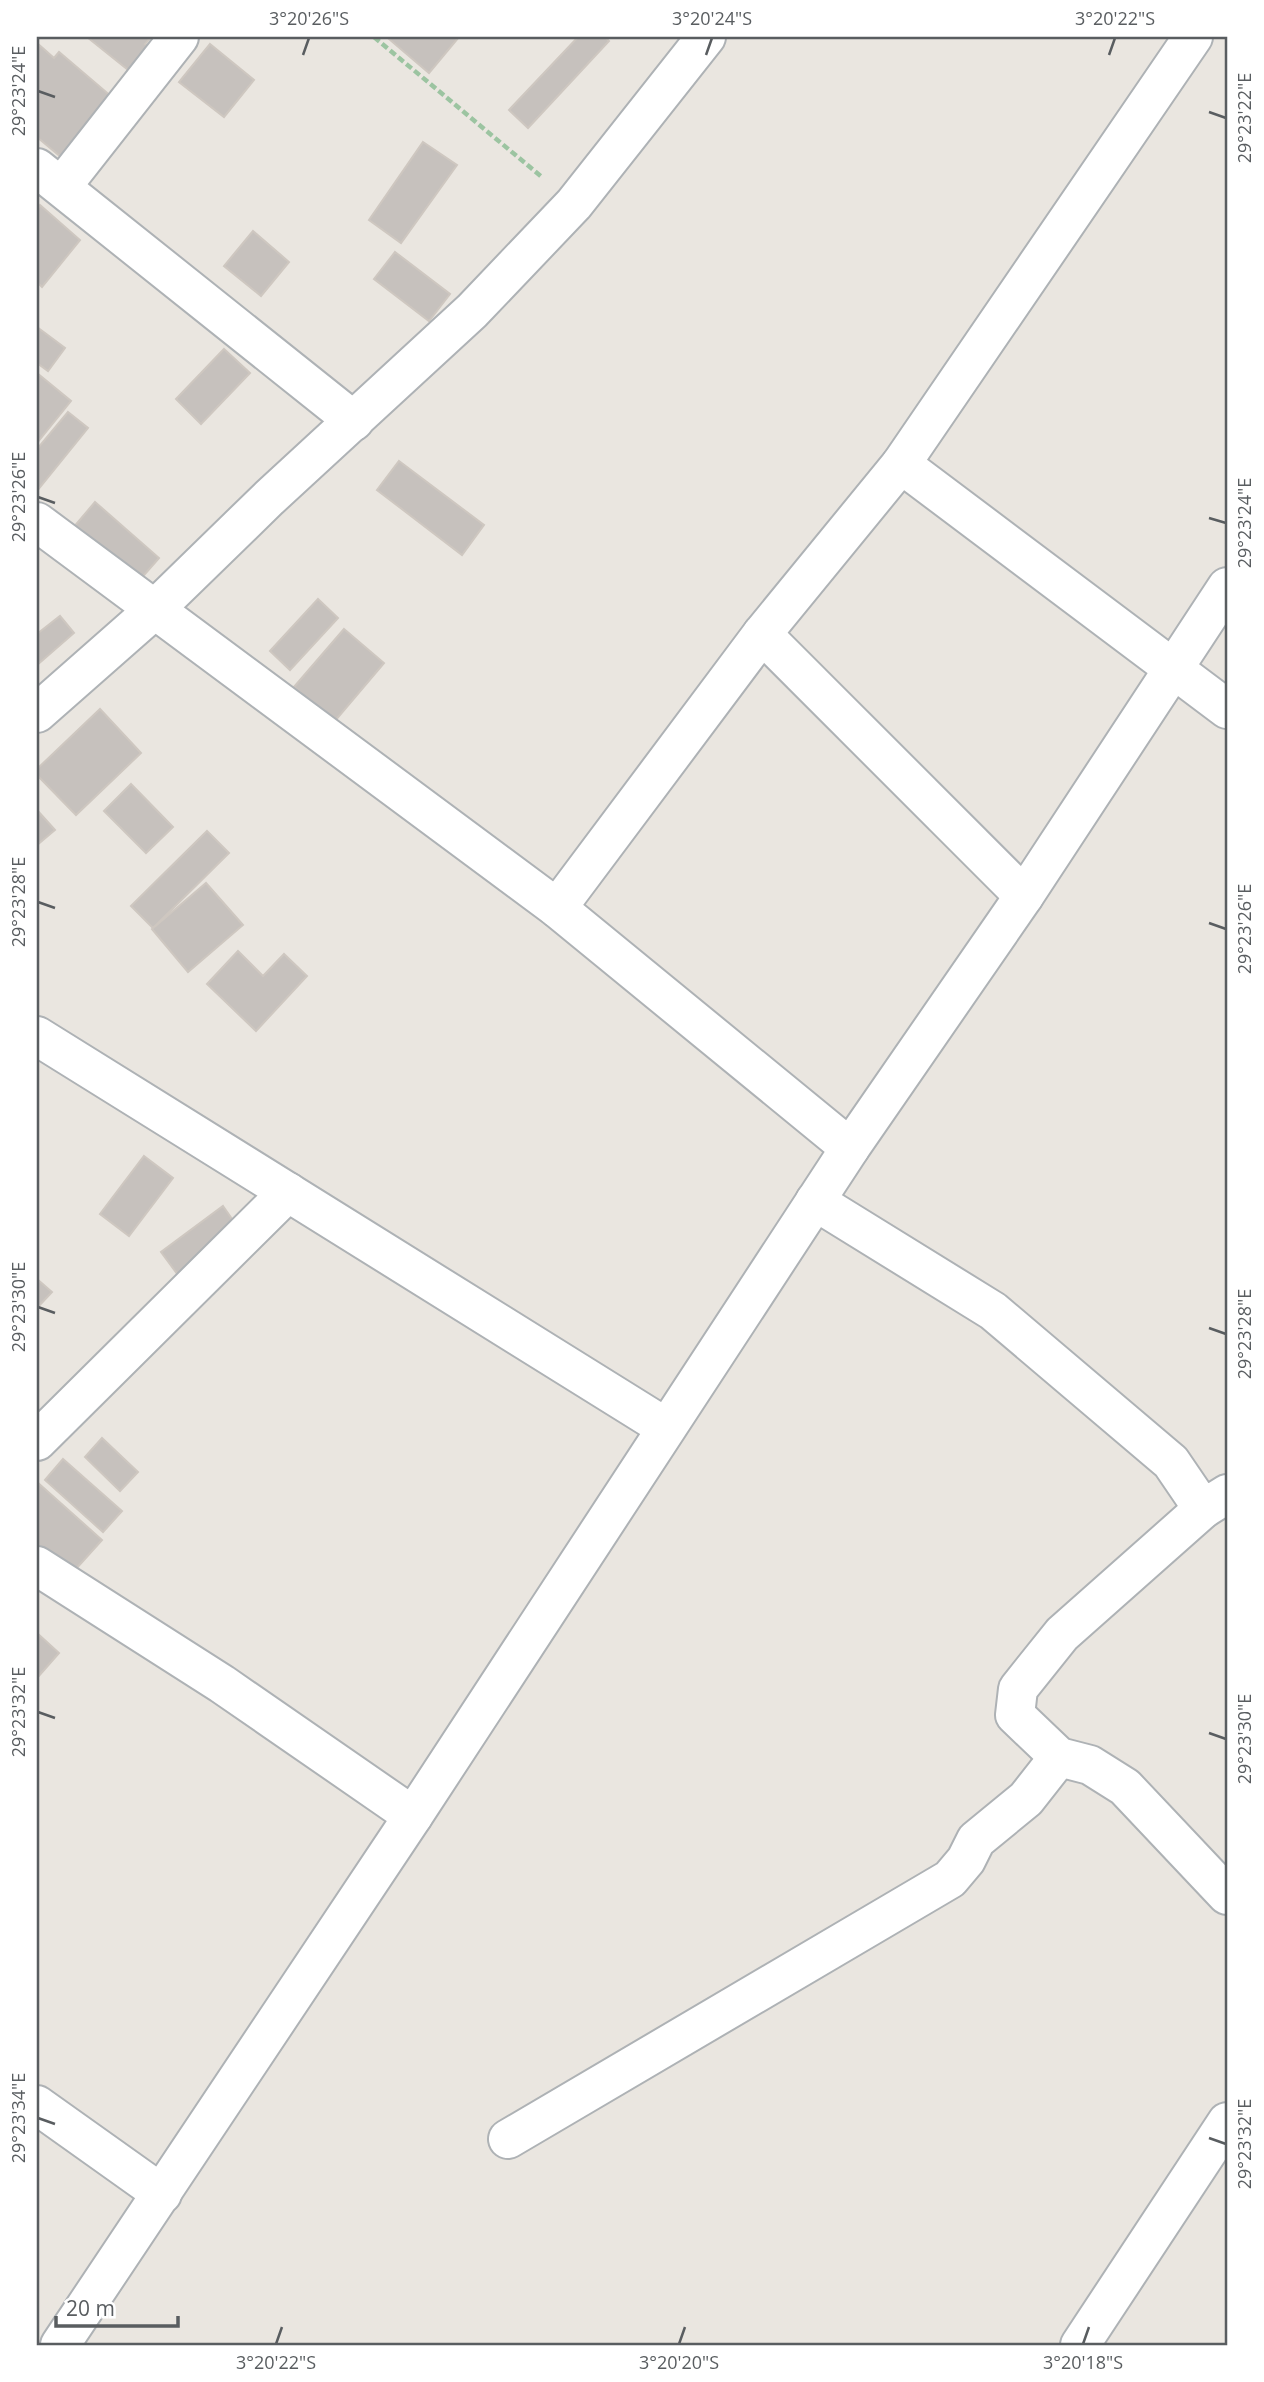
<svg xmlns="http://www.w3.org/2000/svg" width="1264" height="2382" font-family="'Open Sans',sans-serif">
  <style>
    .building { fill: #c6c1bd; stroke: #cec7c0; stroke-width: 2 }
    .lines { fill: none; stroke-linecap: round; stroke-linejoin: round }
    .street-casing { stroke: #aeb2b5; stroke-width: 42 }
    .path { stroke: #9cc4a1; stroke-width: 4.5; stroke-dasharray: 7 3.5; stroke-linecap: butt }
    .street { stroke: #fff; stroke-width: 38 }
    .ticks { fill: none; stroke: #595d60; stroke-width: 2.5 }
    .neatline { fill: none; stroke: #595d60; stroke-width: 2.5 }
    .ticks-label { font-size: 18px; text-anchor: middle; fill: #595d60 }
  </style>
  <rect width="100%" height="100%" fill="#eae6e0"/>
  <!-- building -->
  <g class="building">
    <polygon points="87,37 151,37 145,44 156,52 137,77"/>
    <polygon points="391,37 459,37 429,73 389,39"/>
    <polygon points="578,37 605,37 609,41 528,128 509,110"/>
    <polygon points="37,43 54,58 59,52 112,97 61,157 37,137"/>
    <polygon points="210,44 254,80 224,117 179,82"/>
    <polygon points="423,142 457,165 401,243 369,220"/>
    <polygon points="40,205 80,240 42,287 37,282 37,210"/>
    <polygon points="253,231 289,262 261,296 224,266"/>
    <polygon points="395,252 450,294 429,321 374,279"/>
    <polygon points="37,327 65,348 48,371 37,363"/>
    <polygon points="224,349 250,373 201,424 176,399"/>
    <polygon points="37,373 71,401 37,443"/>
    <polygon points="68,412 88,428 37,491 37,449"/>
    <polygon points="399,461 484,525 462,555 377,490"/>
    <polygon points="95,502 159,558 137,583 73,528"/>
    <polygon points="318,599 338,618 290,670 270,651"/>
    <polygon points="60,616 74,633 37,665 37,634"/>
    <polygon points="344,629 384,663 334,722 294,687"/>
    <polygon points="100,709 141,753 76,815 37,775 37,769"/>
    <polygon points="131,784 173,827 146,853 104,811"/>
    <polygon points="37,810 55,830 37,845"/>
    <polygon points="207,831 229,853 153,928 131,906"/>
    <polygon points="206,883 243,925 188,972 152,929"/>
    <polygon points="238,951 263,976 284,954 307,976 256,1031 207,984"/>
    <polygon points="144,1156 173,1178 129,1236 100,1214"/>
    <polygon points="223,1206 239,1229 178,1275 161,1252"/>
    <polygon points="37,1279 52,1292 37,1308"/>
    <polygon points="102,1438 138,1472 120,1491 85,1457"/>
    <polygon points="63,1459 122,1511 103,1532 45,1480"/>
    <polygon points="37,1482 102,1540 65,1581 37,1556"/>
    <polygon points="37,1633 59,1653 37,1678"/>
  </g>
  <g class="lines">
    <defs>
      <g id="street">
        <polyline points="37,168 354,421"/>
        <polyline points="62,186 179,37"/>
        <polyline points="901,464 1227,709"/>
        <polyline points="37,522 557,908 850,1148"/>
        <polyline points="762,634 1024,896"/>
        <polyline points="37,713 154,610 269,498 472,311 574,204 706,37"/>
        <polyline points="557,908 762,634 901,464 1193,37"/>
        <polyline points="37,1036 665,1427"/>
        <polyline points="815,1201 993,1311 1171,1462 1203,1509 1227,1494"/>
        <polyline points="37,1441 288,1192"/>
        <polyline points="1203,1509 1062,1634 1018,1689 1015,1715 1059,1757 1090,1765 1125,1787 1227,1895"/>
        <polyline points="37,1566 222,1684 413,1816"/>
        <polyline points="37,2105 162,2194"/>
        <polyline points="508,2139 950,1879 966,1860 976,1840 1026,1799 1059,1757"/>
        <polyline points="60,2345 413,1816 850,1148 1024,896 1227,587"/>
        <polyline points="1080,2345 1227,2122"/>
      </g>
    </defs>
    <!-- street casing -->
    <use href="#street" class="street-casing"/>
    <!-- path -->
    <polyline class="path" points="374,37 543,178"/>
    <!-- street -->
    <use href="#street" class="street"/>
  </g>
  <!-- ticks -->
  <path class="ticks" d="M303 55 309 38M706 55 712 38M1109 55 1115 38M38 91 55 97M1209 112 1226 118M38 497 55 503M1209 518 1226 523M38 902 55 908M1209 923 1226 929M38 1307 55 1313M1209 1328 1226 1334M38 1712 55 1718M1209 1733 1226 1739M38 2118 55 2124M1209 2138 1226 2144M276 2344 282 2327M679 2344 685 2327M1083 2344 1089 2327"/>
  <!-- border -->
  <rect width="1264" height="2382" fill="none" stroke="#ffffff" stroke-width="77"/>
  <!-- scale -->
  <path d="M56 2316v10h122v-10" fill="none" stroke="#595d60" stroke-width="3.5"/>
  <text x="66" y="2316" font-size="21" fill="#595d60" stroke="#ffffff" stroke-width="5" paint-order="stroke">20 m</text>
  <rect x="38" y="38" width="1188" height="2306" class="neatline"/>
  <g class="ticks-label">
    <text x="309" y="25">3°20'26"S</text>
    <text x="712" y="25">3°20'24"S</text>
    <text x="1115" y="25">3°20'22"S</text>
    <text transform="translate(19 91) rotate(-90)" y="6">29°23'24"E</text>
    <text transform="translate(1245 118) rotate(-90)" y="6">29°23'22"E</text>
    <text transform="translate(19 497) rotate(-90)" y="6">29°23'26"E</text>
    <text transform="translate(1245 523) rotate(-90)" y="6">29°23'24"E</text>
    <text transform="translate(19 902) rotate(-90)" y="6">29°23'28"E</text>
    <text transform="translate(1245 929) rotate(-90)" y="6">29°23'26"E</text>
    <text transform="translate(19 1307) rotate(-90)" y="6">29°23'30"E</text>
    <text transform="translate(1245 1334) rotate(-90)" y="6">29°23'28"E</text>
    <text transform="translate(19 1712) rotate(-90)" y="6">29°23'32"E</text>
    <text transform="translate(1245 1739) rotate(-90)" y="6">29°23'30"E</text>
    <text transform="translate(19 2118) rotate(-90)" y="6">29°23'34"E</text>
    <text transform="translate(1245 2144) rotate(-90)" y="6">29°23'32"E</text>
    <text x="276" y="2369">3°20'22"S</text>
    <text x="679" y="2369">3°20'20"S</text>
    <text x="1083" y="2369">3°20'18"S</text>
  </g>
</svg>
